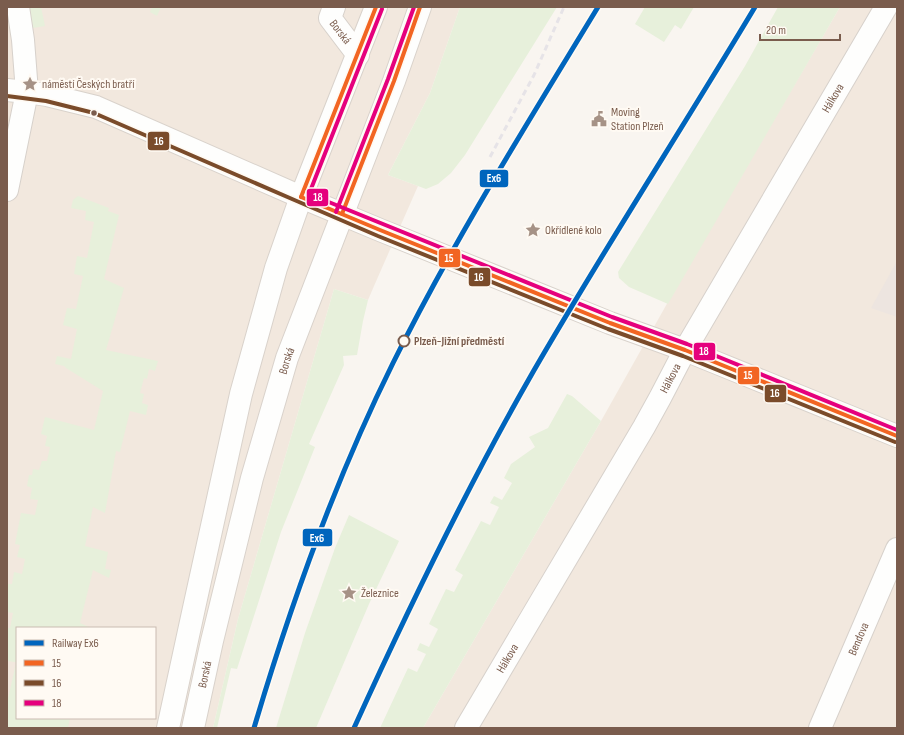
<svg xmlns="http://www.w3.org/2000/svg" width="904" height="735" font-family="'Sofia Sans Condensed',sans-serif">
  <style>
    .residential { fill: #f2e8de; fill-rule: evenodd }
    .industrial { fill: #ede5e0 }
    .green { fill: #e7f0db }
    .lines { fill: none; stroke-linecap: round; stroke-linejoin: round }
    .street-casing { stroke: #d7d1cb; stroke-width: 24 }
    .secondary-casing { stroke: #d9d2cb; stroke-width: 24 }
    .street { stroke: #fefefd; stroke-width: 22 }
    .secondary { stroke: #fefefd; stroke-width: 22 }
    .rail { stroke: #e6e3e7; stroke-width: 3; stroke-dasharray: 6 4; stroke-linecap: butt }
    .bus-1-casing { stroke: #fffaf3; stroke-width: 7 }
    .bus-2-casing { stroke: #fffaf3; stroke-width: 7 }
    .bus-3-casing { stroke: #fffaf3; stroke-width: 7 }
    .bus-1 { stroke: #f26522; stroke-width: 4 }
    .bus-2 { stroke: #7a4b2a; stroke-width: 4 }
    .bus-3 { stroke: #e5007d; stroke-width: 4 }
    .rail-1-casing { stroke: #fffaf3; stroke-width: 8 }
    .rail-1 { stroke: #0065bd; stroke-width: 5 }
    .bus-dot { fill: #7a5c4d; stroke: #fffaf3; stroke-width: 1.5 }
    .stop-dot { fill: #fffaf3; stroke: #7a5c4d; stroke-width: 2 }
    .labels { text-anchor: middle; dominant-baseline: central; stroke-width: 4; stroke-linejoin: round; paint-order: stroke }
    .street-label { font-size: 12px; fill: #7a5c4d; stroke: #fffaf3 }
    .poi-label { font-size: 12px; fill: #7a5c4d; stroke: #fffaf3; text-anchor: start }
    .stop-label { font-size: 12px; font-weight: bold; fill: #7a5c4d; stroke: #fffaf3; text-anchor: start }
    .line-badge { stroke: #fffaf3; stroke-width: 1.5 }
    .badge-label { font-size: 11px; text-anchor: middle; font-weight: bold; fill: #fff }
  </style>
  <rect width="100%" height="100%" fill="#f9f5f0"/>
  <!-- residential -->
  <g class="residential">
    <path d="M7 7H460L430 93 388 175 418 186 374 286 368 300 334 289 238 619 213 728H7ZM17 628H155V718H17Z"/>
    <polygon points="840,7 897,7 897,728 423,728 601,421 673,293"/>
  </g>
  <!-- industrial -->
  <polygon class="industrial" points="897,261 897,317 871,308"/>
  <!-- green -->
  <g class="green">
    <polygon points="28,7 41,7 45,26 33,28"/>
    <polygon points="152,7 161,7 157,16 150,12"/>
    <polygon points="460,7 557,7 465,155 451,173 438,184 426,189 388,175 430,93"/>
    <polygon points="645,7 694,7 681,29 675,25 664,42 635,24"/>
    <polygon points="778,7 840,7 668,304 629,287 619,278 618,272 745,66"/>
    <polygon points="78,196 109,208 108,211 119,215 104,279 124,288 106,350 158,361 155,371 149,369 147,379 144,378 140,393 144,394 142,403 148,405 146,415 130,411 120,452 116,451 105,513 93,507 85,546 108,552 105,569 111,570 109,578 93,570 80,623 91,628 17,628 17,718 70,718 68,728 7,728 7,703 16,663 15,662 7,661 7,628 10,628 13,613 7,612 8,599 7,599 7,584 12,584 14,572 22,574 25,559 17,557 20,545 15,544 21,513 35,515 38,500 30,499 32,488 27,486 29,475 32,475 33,469 39,470 42,461 47,461 50,447 45,446 47,436 41,434 45,417 94,430 103,391 66,368 64,366 55,364 57,356 71,359 77,329 63,325 67,308 76,309 83,276 74,274 77,256 87,258 94,222 85,220 86,211 71,208 73,200"/>
    <polygon points="334,289 368,300 363,321 357,355 343,356 344,365 309,444 315,447 281,532 237,669 231,668 217,728 213,728 238,619"/>
    <polygon points="567,394 572,396 601,421 423,728 380,728 408,668 417,672 426,654 417,650 420,643 429,647 438,629 429,624 446,589 454,592 463,575 455,570 481,521 490,525 499,507 490,503 494,496 502,500 512,483 504,478 511,464 535,447 529,437 548,428"/>
    <polygon points="349,515 399,541 369,604 316,728 276,728 305,633 335,548"/>
  </g>
  <g class="lines">
    <defs>
      <g id="street">
        <path id="s1" d="M334 7 330 18 358 55"/>
        <polyline points="7,190 27,92 23,40 18,7"/>
        <path id="s2" d="M466 728 644 427 660 398 685 350 886 7"/>
        <path id="s3" d="M820 728 897 549"/>
      </g>
      <g id="secondary">
        <polyline points="7,90 27,92 47,95 96,107 301,197 380,230 610,323 685,350 897,436"/>
        <polyline points="168,728 194,608 241,394 276,268 301,197 376,7"/>
        <path id="s4" d="M193 728 212 641 252 478 287 358 394 81 420 7"/>
      </g>
    </defs>
    <!-- street casing -->
    <use href="#street" class="street-casing"/>
    <!-- secondary casing -->
    <use href="#secondary" class="secondary-casing"/>
    <!-- street -->
    <use href="#street" class="street"/>
    <!-- secondary -->
    <use href="#secondary" class="secondary"/>
    <!-- rail -->
    <polyline class="rail" points="490,157 534,75 564,7"/>
    <defs>
      <g id="bus-1">
        <polyline points="301,197 380,230 610,323 685,350 897,436"/>
        <polyline points="301,197 376,7"/>
        <polyline points="342,214 394,81 420,7"/>
      </g>
      <polyline id="bus-2" points="7,96 46,101 94,113 299,202 378,236 608,329 683,356 895,442"/>
      <g id="bus-3">
        <polyline points="382,9 309,194 612,317 687,344 897,430"/>
        <polyline points="336,212 388,79 414,7"/>
      </g>
    </defs>
    <!-- bus-1 casing -->
    <use href="#bus-1" class="bus-1-casing"/>
    <!-- bus-2 casing -->
    <use href="#bus-2" class="bus-2-casing"/>
    <!-- bus-3 casing -->
    <use href="#bus-3" class="bus-3-casing"/>
    <!-- bus-1 -->
    <use href="#bus-1" class="bus-1"/>
    <!-- bus-2 -->
    <use href="#bus-2" class="bus-2"/>
    <!-- bus-3 -->
    <use href="#bus-3" class="bus-3"/>
    <defs>
      <g id="rail-1">
        <path d="M254 728C291 603 335 480 393 363 454 240 527 124 598 7"/>
        <path d="M354 728C409 607 467 487 533 372 604 249 682 129 755 7"/>
      </g>
    </defs>
    <!-- rail-1 casing -->
    <use href="#rail-1" class="rail-1-casing"/>
    <!-- rail-1 -->
    <use href="#rail-1" class="rail-1"/>
  </g>
  <!-- icons -->
  <defs>
    <symbol id="sight-bare" viewBox="-9 -9 18 18"><path d="M0-6L1.8-2.2L6-1.7L2.9 1.2L3.7 5.4L0 3.3L-3.7 5.4L-2.9 1.2L-6-1.7L-1.8-2.2Z" fill="#a69286" stroke="#fffaf3" stroke-width="2.5" paint-order="stroke"/></symbol>
    <symbol id="civic-bare" viewBox="-9 -9 18 18"><path d="M-.6-6.5H3V-4.5H.6V-3L4-1V1h2V6H-6V1h2V-1L-.6-3ZM-1.2 2.5V6h2.4V2.5Z" fill="#a69286" stroke="#fffaf3" stroke-width="2.5" paint-order="stroke"/></symbol>
  </defs>
  <g fill-rule="evenodd">
    <use href="#sight-bare" x="19" y="73" width="22" height="22"/>
    <use href="#civic-bare" x="588" y="108" width="22" height="22"/>
    <use href="#sight-bare" x="522" y="219" width="22" height="22"/>
    <use href="#sight-bare" x="338" y="582" width="22" height="22"/>
  </g>
  <!-- markers -->
  <circle class="bus-dot" cx="94" cy="113" r="3.5"/>
  <circle class="stop-dot" cx="404" cy="341" r="5.5"/>
  <g class="labels">
    <!-- street labels -->
    <g class="street-label">
      <text stroke="none"><textPath href="#s1" startOffset="29">Borská</textPath></text>
      <text stroke="none"><textPath href="#s2" startOffset="729">Hálkova</textPath></text>
      <text stroke="none"><textPath href="#s4" startOffset="379">Borská</textPath></text>
      <text stroke="none"><textPath href="#s2" startOffset="405">Hálkova</textPath></text>
      <text stroke="none"><textPath href="#s3" startOffset="97">Bendova</textPath></text>
      <text stroke="none"><textPath href="#s2" startOffset="81">Hálkova</textPath></text>
      <text stroke="none"><textPath href="#s4" startOffset="55">Borská</textPath></text>
    </g>
    <!-- poi labels -->
    <g class="poi-label">
      <text x="42" y="84">náměstí Českých bratří</text>
      <text x="611" y="112">Moving<tspan x="611" dy="14">Station Plzeň</tspan></text>
      <text x="545" y="230">Okřídlené kolo</text>
      <text x="361" y="593">Železnice</text>
    </g>
    <!-- stop labels -->
    <g class="stop-label">
      <text x="414" y="341">Plzeň-Jižní předměstí</text>
    </g>
  </g>
  <g class="line-badge">
    <rect x="147" y="131" width="23" height="20" rx="4" fill="#7a4b2a"/>
    <rect x="479" y="169" width="30" height="19" rx="4" fill="#0065bd"/>
    <rect x="306" y="188" width="23" height="19" rx="4" fill="#e5007d"/>
    <rect x="438" y="248" width="23" height="20" rx="4" fill="#f26522"/>
    <rect x="468" y="267" width="23" height="20" rx="4" fill="#7a4b2a"/>
    <rect x="693" y="342" width="23" height="19" rx="4" fill="#e5007d"/>
    <rect x="737" y="366" width="23" height="19" rx="4" fill="#f26522"/>
    <rect x="764" y="384" width="23" height="19" rx="4" fill="#7a4b2a"/>
    <rect x="302" y="528" width="31" height="19" rx="4" fill="#0065bd"/>
  </g>
  <g class="badge-label">
    <text x="159" y="145">16</text>
    <text x="494" y="182">Ex6</text>
    <text x="318" y="201">18</text>
    <text x="449" y="262">15</text>
    <text x="479" y="281">16</text>
    <text x="704" y="355">18</text>
    <text x="748" y="379">15</text>
    <text x="775" y="397">16</text>
    <text x="317" y="542">Ex6</text>
  </g>
  <!-- border -->
  <rect width="904" height="735" fill="none" stroke="#7a5c4d" stroke-width="16"/>
  <!-- legend -->
  <rect x="16" y="627" width="140" height="92" fill="#fffaf3" stroke="#cabbb1"/>
  <rect x="24" y="640" width="20" height="6" fill="#0065bd" stroke="#cabbb1"/>
  <text x="52" y="647" font-size="12" fill="#7a5c4d">Railway Ex6</text>
  <rect x="24" y="660" width="20" height="6" fill="#f26522" stroke="#cabbb1"/>
  <text x="52" y="667" font-size="12" fill="#7a5c4d">15</text>
  <rect x="24" y="680" width="20" height="6" fill="#7a4b2a" stroke="#cabbb1"/>
  <text x="52" y="687" font-size="12" fill="#7a5c4d">16</text>
  <rect x="24" y="700" width="20" height="6" fill="#e5007d" stroke="#cabbb1"/>
  <text x="52" y="707" font-size="12" fill="#7a5c4d">18</text>
  <!-- scale -->
  <path d="M760 34v6h80v-6" fill="none" stroke="#7a5c4d" stroke-width="2"/>
  <text x="766" y="34" font-size="12" fill="#7a5c4d" stroke="#fffaf3" stroke-width="3" paint-order="stroke">20 m</text>
</svg>
